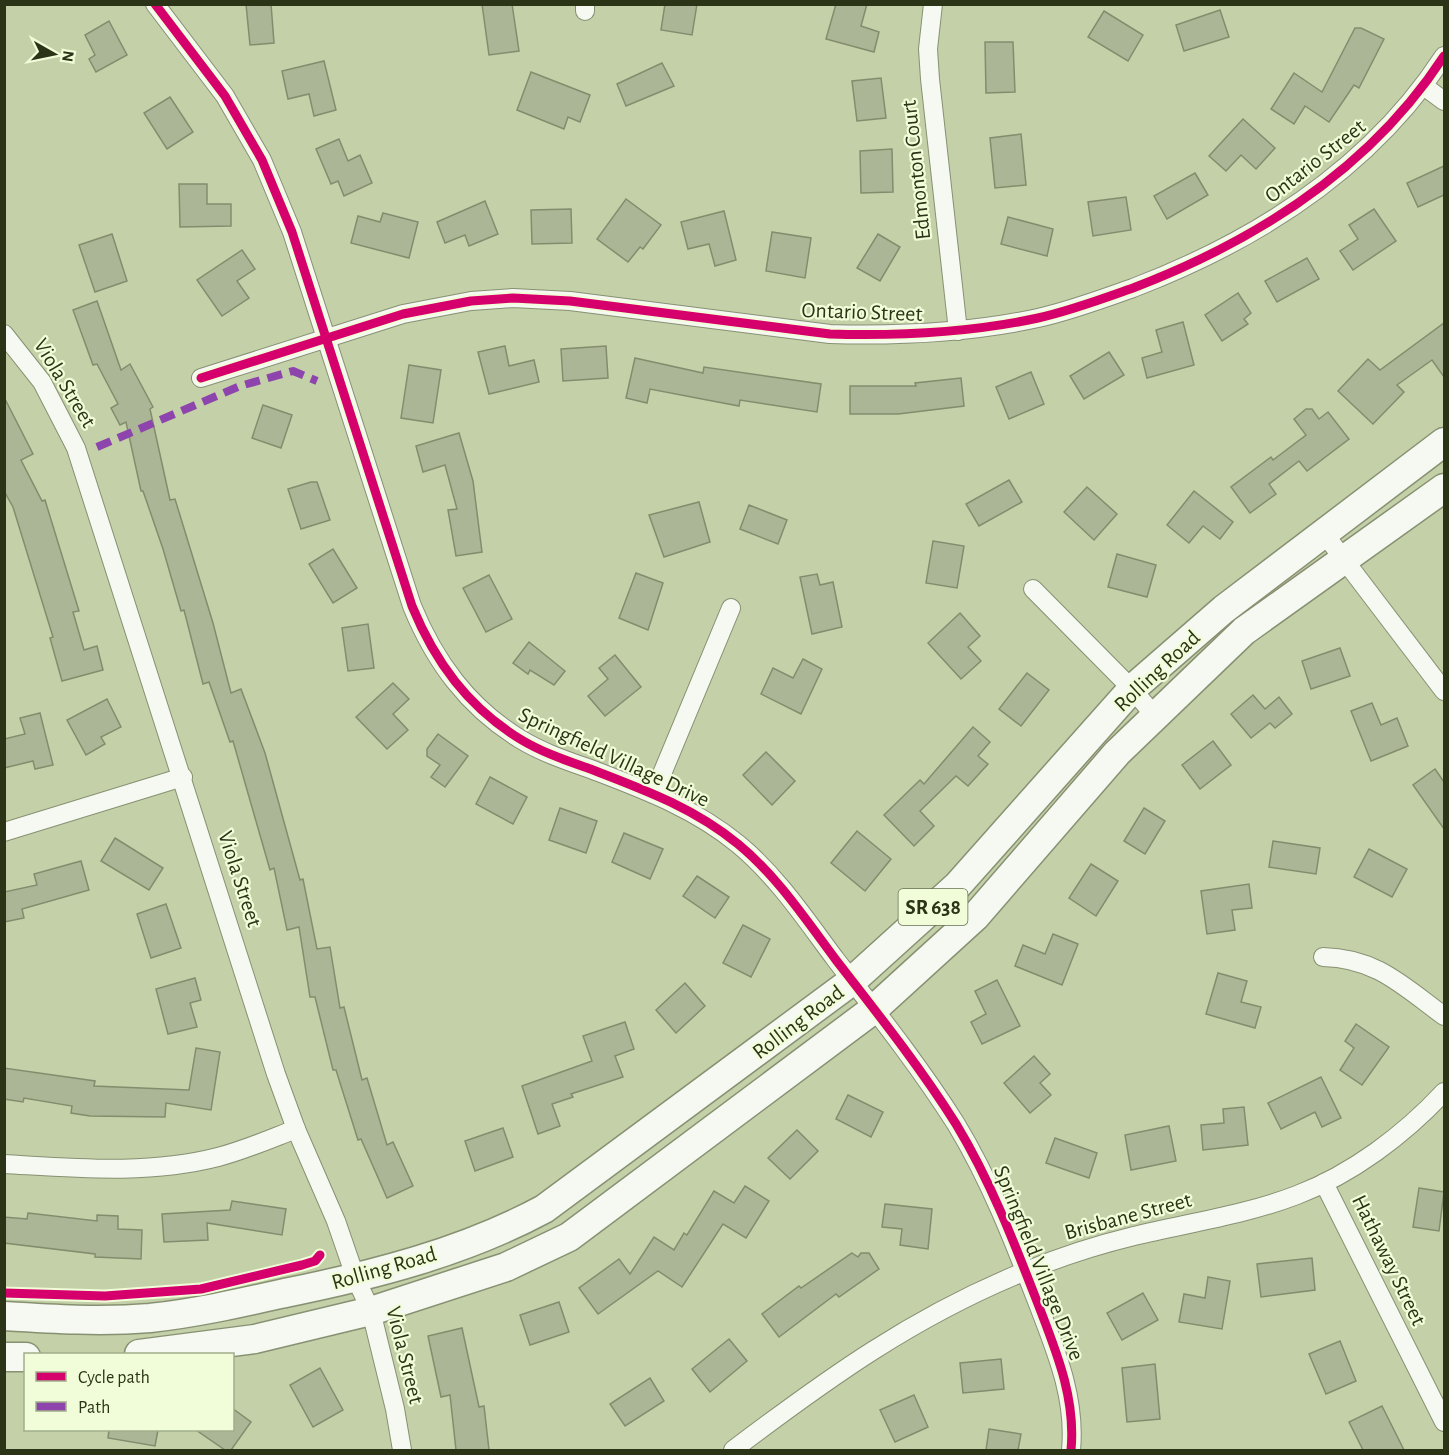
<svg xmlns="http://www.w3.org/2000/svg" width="1449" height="1455" font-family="'Alegreya Sans',sans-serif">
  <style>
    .building { fill: #abb696; stroke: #838d6d; stroke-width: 1.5 }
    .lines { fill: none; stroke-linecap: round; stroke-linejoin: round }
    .minor-casing { stroke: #879172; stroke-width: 20 }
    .primary-casing { stroke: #879172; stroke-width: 31 }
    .minor { stroke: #f6f8f2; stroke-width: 18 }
    .primary { stroke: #f6f8f2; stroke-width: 28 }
    .quiet { stroke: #8e44ad; stroke-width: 8; stroke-dasharray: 15 8; stroke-linecap: butt }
    .cycleway-casing { stroke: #f0fdd8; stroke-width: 13 }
    .cycleway { stroke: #d6006c; stroke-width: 9 }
    .labels { text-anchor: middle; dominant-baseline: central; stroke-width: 4.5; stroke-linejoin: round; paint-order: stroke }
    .shield { fill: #f0fdd8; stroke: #667051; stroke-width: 1.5 }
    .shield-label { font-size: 21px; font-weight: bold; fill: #2b3417 }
    .street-label { font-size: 22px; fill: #2b3417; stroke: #f0fdd8 }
  </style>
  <rect width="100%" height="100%" fill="#c3d0a8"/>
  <!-- building -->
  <g class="building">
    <polygon points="246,4 271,4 274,43 250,45"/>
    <polygon points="482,4 512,4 519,51 489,55"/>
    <polygon points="665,4 697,4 692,35 661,30"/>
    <polygon points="836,4 867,4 861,26 879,32 874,52 826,39"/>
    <polygon points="1220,10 1229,37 1184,51 1176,25"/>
    <polygon points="1104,11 1143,35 1128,61 1088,37"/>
    <polygon points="109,21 127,55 96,72 89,59 95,55 85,35"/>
    <polygon points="1355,28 1361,28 1384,39 1359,88 1354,85 1329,122 1305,106 1294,124 1271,109 1294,73 1322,92"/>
    <polygon points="985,42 1013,42 1015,92 986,93"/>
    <polygon points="324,61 336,110 314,116 309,94 288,99 282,71"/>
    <polygon points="662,63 674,86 626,106 617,84"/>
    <polygon points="531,72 590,95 580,122 568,117 564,129 517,110"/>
    <polygon points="881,78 886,118 857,121 852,81"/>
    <polygon points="170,97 193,132 167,149 144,113"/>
    <polygon points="1243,119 1275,148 1256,169 1241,155 1226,171 1209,156"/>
    <polygon points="1021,134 1026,185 995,188 990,138"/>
    <polygon points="339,139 348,161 360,155 372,183 344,196 338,181 331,184 316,149"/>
    <polygon points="892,149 893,192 861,193 860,151"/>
    <polygon points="1444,166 1444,195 1418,207 1407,183"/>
    <polygon points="1195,173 1208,195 1167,219 1154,196"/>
    <polygon points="179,184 207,184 207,204 231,204 231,226 180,227"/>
    <polygon points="1126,197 1131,230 1093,236 1088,202"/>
    <polygon points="626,199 661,225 643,249 640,247 628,262 597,239"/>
    <polygon points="485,201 498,234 469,246 465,235 445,243 437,222"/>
    <polygon points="571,209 572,243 532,244 531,210"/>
    <polygon points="1374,209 1396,241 1353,270 1340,251 1358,239 1349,225"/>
    <polygon points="724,211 736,260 715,266 709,244 688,249 681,222"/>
    <polygon points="383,213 418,222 409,258 351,243 358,216 380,222"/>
    <polygon points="1008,217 1053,229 1047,256 1001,244"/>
    <polygon points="772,232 811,238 805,278 766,271"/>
    <polygon points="112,234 127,281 95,292 79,245"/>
    <polygon points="878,234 900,247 880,281 857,268"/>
    <polygon points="242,250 255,269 237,281 249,298 222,316 197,280"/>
    <polygon points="1307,258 1319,279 1277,302 1265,281"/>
    <polygon points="1238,293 1251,313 1244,319 1248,324 1222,341 1205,315"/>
    <polygon points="97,301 121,370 130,364 153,407 150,409 170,500 175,499 213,623 231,693 241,689 265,753 300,880 303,879 317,949 330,947 340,1008 344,1007 362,1080 367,1078 387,1145 393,1142 413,1186 387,1198 361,1139 358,1140 336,1070 333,1070 315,997 310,997 299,927 287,930 274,868 270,870 233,741 230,742 209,682 203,684 184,610 181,611 163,549 143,491 141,491 126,422 120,425 111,408 118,404 97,364 93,365 73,310"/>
    <polygon points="1183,322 1194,365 1147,378 1142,358 1162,352 1156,330"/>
    <polygon points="1444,323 1444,377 1432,360 1397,385 1404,392 1373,424 1338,391 1368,359 1380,370"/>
    <polygon points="505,346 509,366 534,360 539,382 489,394 478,352"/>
    <polygon points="606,346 608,378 563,381 561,349"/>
    <polygon points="1109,352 1124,375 1084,399 1070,376"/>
    <polygon points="635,358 703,373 704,367 821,384 817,412 740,400 739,406 650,389 647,403 626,398"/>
    <polygon points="409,365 441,370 433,423 401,418"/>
    <polygon points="1031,372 1044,404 1009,419 996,387"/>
    <polygon points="961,378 964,406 898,414 850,414 850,386 916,386 915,383"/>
    <polygon points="4,397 33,454 21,460 42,501 45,500 79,611 73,612 84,650 97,646 103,670 62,681 50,638 53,637 13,507 4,491"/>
    <polygon points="263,405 292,415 281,448 252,438"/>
    <polygon points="1306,409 1312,409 1319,419 1328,412 1349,439 1307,471 1299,461 1269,484 1276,494 1250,513 1231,487 1271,457 1273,460 1306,435 1294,419"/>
    <polygon points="459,433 473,481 482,552 456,556 448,510 457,509 445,465 423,472 416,446"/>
    <polygon points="1009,480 1022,502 979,526 966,504"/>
    <polygon points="311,482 317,482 330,520 301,529 288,489"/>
    <polygon points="1087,487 1117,514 1094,540 1064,512"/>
    <polygon points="1194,491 1233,522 1220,539 1203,526 1189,543 1167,525"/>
    <polygon points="699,502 710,542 664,557 649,515"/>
    <polygon points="749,505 787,520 778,544 740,529"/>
    <polygon points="933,541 964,546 957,588 926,583"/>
    <polygon points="333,549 357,588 333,603 309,564"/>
    <polygon points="1117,554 1156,565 1147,597 1108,587"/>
    <polygon points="636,573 663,583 648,630 619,618"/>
    <polygon points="817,574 820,585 833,582 842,627 812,634 800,577"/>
    <polygon points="489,575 512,619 486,632 463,588"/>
    <polygon points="960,613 980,636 968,647 981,661 961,679 928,643"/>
    <polygon points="368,624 374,668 348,671 342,628"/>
    <polygon points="529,642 565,671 554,685 530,670 528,674 513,663"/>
    <polygon points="1340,648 1350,676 1311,689 1302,661"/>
    <polygon points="615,655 641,687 605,716 588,696 608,679 599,668"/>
    <polygon points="803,659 822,669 801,714 761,694 773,668 793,678"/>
    <polygon points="1027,673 1049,690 1021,726 999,709"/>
    <polygon points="393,683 409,699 393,714 408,730 387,749 356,717"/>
    <polygon points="1253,695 1265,709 1279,697 1292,714 1275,728 1270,723 1251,738 1231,714"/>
    <polygon points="107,699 121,727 101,737 105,744 86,755 67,720"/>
    <polygon points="1372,703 1381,725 1397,718 1408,746 1371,761 1351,711"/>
    <polygon points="40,713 53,765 35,769 33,761 4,768 4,739 25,734 20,718"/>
    <polygon points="973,727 990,742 978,756 988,764 968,786 956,776 920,811 934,826 914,846 884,815 920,780 924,784"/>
    <polygon points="438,734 468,756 445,787 431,777 440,765 427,756 427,749"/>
    <polygon points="1213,741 1231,765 1200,789 1182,765"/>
    <polygon points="766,752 795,781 772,805 743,775"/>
    <polygon points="1435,769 1444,782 1444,829 1413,785"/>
    <polygon points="490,777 527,797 513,824 476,804"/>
    <polygon points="560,808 597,821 586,853 549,840"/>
    <polygon points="1144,808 1165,821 1145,854 1124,841"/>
    <polygon points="857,831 891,859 865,891 831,863"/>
    <polygon points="624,833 663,849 650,879 612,862"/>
    <polygon points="115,838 163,868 149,890 101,861"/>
    <polygon points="1273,841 1320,848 1316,874 1269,867"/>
    <polygon points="1369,849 1407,869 1392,897 1354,877"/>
    <polygon points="81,861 89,890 22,909 24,918 4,922 4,892 37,885 34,874"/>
    <polygon points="1091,864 1118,881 1096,916 1069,898"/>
    <polygon points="697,876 729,897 715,918 683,896"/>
    <polygon points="1249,884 1252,908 1232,910 1235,930 1207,934 1201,891"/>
    <polygon points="166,904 181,948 151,958 137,914"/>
    <polygon points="743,925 770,939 751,977 723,963"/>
    <polygon points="1053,934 1078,944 1062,985 1015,966 1023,945 1045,954"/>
    <polygon points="1218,973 1247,981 1241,1002 1261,1007 1255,1028 1206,1014"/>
    <polygon points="195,978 201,1000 190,1003 197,1027 168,1034 156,989"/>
    <polygon points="997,980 1020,1026 982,1044 971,1022 986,1014 975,991"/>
    <polygon points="685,983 705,1006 676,1033 656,1010"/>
    <polygon points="625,1022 634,1049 615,1056 623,1077 571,1094 573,1097 552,1104 560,1126 538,1134 522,1086 592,1061 583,1036"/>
    <polygon points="1356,1024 1389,1047 1362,1085 1340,1070 1354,1048 1345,1041"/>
    <polygon points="196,1048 220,1052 211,1110 166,1103 165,1117 90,1116 71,1113 72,1106 24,1098 23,1102 4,1099 4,1068 95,1081 94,1086 189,1090"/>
    <polygon points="1034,1056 1050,1074 1040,1083 1051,1095 1030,1113 1004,1083"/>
    <polygon points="1321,1077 1341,1118 1322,1127 1315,1112 1281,1129 1268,1103"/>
    <polygon points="848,1095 883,1112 871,1137 836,1119"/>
    <polygon points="1244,1107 1248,1145 1203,1150 1201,1125 1224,1123 1223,1109"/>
    <polygon points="1169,1126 1176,1161 1131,1170 1125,1135"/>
    <polygon points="503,1128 513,1157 475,1171 465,1141"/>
    <polygon points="797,1130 818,1151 790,1179 768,1158"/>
    <polygon points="1055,1138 1097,1153 1089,1178 1046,1163"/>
    <polygon points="745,1186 769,1201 746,1238 723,1224 682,1287 658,1271 598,1314 579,1288 619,1259 630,1274 654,1237 674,1250 684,1233 687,1235 714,1191 734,1203"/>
    <polygon points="1419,1188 1444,1192 1439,1231 1413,1227"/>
    <polygon points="232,1201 286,1209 282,1235 207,1223 208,1240 164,1242 162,1214 230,1210"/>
    <polygon points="885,1204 932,1209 928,1249 900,1245 902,1229 882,1227"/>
    <polygon points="28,1213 97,1221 97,1215 118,1216 118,1229 142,1230 141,1259 95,1257 95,1254 4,1243 4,1217 27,1219"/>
    <polygon points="852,1253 858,1257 861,1253 869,1253 879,1269 839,1297 836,1294 779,1337 762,1314 799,1286 801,1288"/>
    <polygon points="1312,1258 1315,1290 1261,1297 1257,1264"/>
    <polygon points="1208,1277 1230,1281 1222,1329 1179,1322 1184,1294 1205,1298"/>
    <polygon points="1143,1293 1158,1320 1122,1340 1107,1313"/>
    <polygon points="559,1302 569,1332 530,1345 520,1315"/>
    <polygon points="462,1328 479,1407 484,1406 489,1450 456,1450 450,1395 441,1397 428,1336"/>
    <polygon points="729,1339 747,1361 710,1392 692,1369"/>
    <polygon points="1340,1341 1356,1381 1326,1394 1309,1354"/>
    <polygon points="1001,1359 1004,1389 963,1393 960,1363"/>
    <polygon points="1155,1364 1160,1419 1127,1422 1122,1368"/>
    <polygon points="320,1368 343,1410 313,1427 290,1385"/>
    <polygon points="650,1378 664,1401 625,1426 610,1404"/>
    <polygon points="914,1395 928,1427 895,1442 880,1410"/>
    <polygon points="1382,1406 1404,1450 1363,1450 1349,1422"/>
    <polygon points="232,1408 251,1422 231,1450 225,1450 196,1430 232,1430"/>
    <polygon points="989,1429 1021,1434 1018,1450 986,1450"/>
    <polygon points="109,1430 158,1430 155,1446 108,1438"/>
  </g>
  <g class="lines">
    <defs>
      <g id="minor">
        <path d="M155 4 225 96 262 160 292 232 412 606C435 662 468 707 520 739 543 753 568 761 593 770 645 790 694 808 738 844 777 876 806 920 836 960 878 1014 920 1067 956 1124 990 1180 1014 1242 1038 1304 1056 1351 1076 1398 1071 1450"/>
        <polyline points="585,4 585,11"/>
        <polyline points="933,4 928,49 930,79 958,331"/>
        <polyline points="1425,87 1444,101"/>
        <polyline points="4,334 42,382 76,448 276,1074 296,1129 336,1221 356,1279 371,1311 395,1409 402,1450"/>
        <path d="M201 378 403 314 471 301 513 298 570 301 830 334C900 336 969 333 1038 318 1070 311 1102 299 1133 288 1256 241 1371 168 1444 56"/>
        <polyline points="1323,532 1444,691"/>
        <polyline points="1033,589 1132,689 1155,716"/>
        <polyline points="654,793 731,608"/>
        <polyline points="4,832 183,777"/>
        <path d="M1323 957C1376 958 1403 986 1444 1016"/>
        <path d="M4 1164C76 1168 148 1175 218 1157 245 1150 270 1139 296 1129"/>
        <polyline points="1324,1183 1444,1422"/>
        <path d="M733 1450C827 1379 914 1316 1026 1271 1060 1257 1097 1245 1134 1236 1188 1223 1245 1215 1297 1195 1352 1174 1404 1135 1444 1092"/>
      </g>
      <g id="primary">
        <path d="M4 1316C53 1319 102 1322 150 1318 196 1313 240 1303 285 1293 374 1275 464 1252 544 1209L852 981 957 886 1132 689 1224 609 1444 442"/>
        <polyline points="139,1354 255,1339 371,1311 506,1267 569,1237 874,1009 975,917 1117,753 1244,631 1444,488"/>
        <polyline points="4,1357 26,1357"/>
      </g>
    </defs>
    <!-- minor casing -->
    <use href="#minor" class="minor-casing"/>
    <!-- primary casing -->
    <use href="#primary" class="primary-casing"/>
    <!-- minor -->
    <use href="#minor" class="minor"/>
    <!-- primary -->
    <use href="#primary" class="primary"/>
    <!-- quiet -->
    <polyline class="quiet" points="97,447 240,386 293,371 317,381"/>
    <defs>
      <g id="cycleway">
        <path d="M155 4 225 96 262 160 292 232 412 606C435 662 468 707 520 739 543 753 568 761 593 770 645 790 694 808 738 844 777 876 806 920 836 960 878 1014 920 1067 956 1124 990 1180 1014 1242 1038 1304 1056 1351 1076 1398 1071 1450"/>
        <path d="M201 378 403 314 471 301 513 298 570 301 830 334C900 336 969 333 1038 318 1070 311 1102 299 1133 288 1256 241 1371 168 1444 56"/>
        <polyline points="4,1293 105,1296 201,1289 302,1265 315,1261 320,1255"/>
      </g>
    </defs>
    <!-- cycleway casing -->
    <use href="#cycleway" class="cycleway-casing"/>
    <!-- cycleway -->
    <use href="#cycleway" class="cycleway"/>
  </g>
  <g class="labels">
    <!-- shield labels -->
    <rect class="shield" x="898.5" y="889" width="69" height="36" rx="4.5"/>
    <g class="shield-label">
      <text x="933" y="907">SR 638</text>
    </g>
    <!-- street labels -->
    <g class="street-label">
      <text transform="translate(1315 161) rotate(-38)">Ontario Street</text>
      <text transform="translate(916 170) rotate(-96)">Edmonton Court</text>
      <text transform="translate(862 312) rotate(2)">Ontario Street</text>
      <text transform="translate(65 383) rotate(59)">Viola Street</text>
      <text transform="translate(1157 671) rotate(-43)">Rolling Road</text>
      <text transform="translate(614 757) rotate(25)">Springfield Village Drive</text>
      <text transform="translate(240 879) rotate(72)">Viola Street</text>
      <text transform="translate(798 1022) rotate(-37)">Rolling Road</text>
      <text transform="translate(1128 1216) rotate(-15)">Brisbane Street</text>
      <text transform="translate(1389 1260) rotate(64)">Hathaway Street</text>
      <text transform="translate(1039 1263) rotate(68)">Springfield Village Drive</text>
      <text transform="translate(384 1268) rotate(-16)">Rolling Road</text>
      <text transform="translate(405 1355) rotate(76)">Viola Street</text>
    </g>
  </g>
  <!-- border -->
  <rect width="1449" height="1455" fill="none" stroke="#2b3417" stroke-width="12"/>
  <!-- legend -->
  <rect x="24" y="1353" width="210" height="78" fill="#f0fdd8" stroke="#a1ad8b" stroke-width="1.5"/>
  <rect x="36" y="1372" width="30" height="9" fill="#d6006c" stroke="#a1ad8b" stroke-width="1.5"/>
  <text x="78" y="1383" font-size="18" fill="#2b3417">Cycle path</text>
  <rect x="36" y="1402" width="30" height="9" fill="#8e44ad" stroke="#a1ad8b" stroke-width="1.5"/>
  <text x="78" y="1413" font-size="18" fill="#2b3417">Path</text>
  <!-- north arrow -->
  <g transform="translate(54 54) rotate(99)" stroke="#f0fdd8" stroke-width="4.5" paint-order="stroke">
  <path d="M0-4.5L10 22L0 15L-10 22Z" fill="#2b3417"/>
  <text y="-9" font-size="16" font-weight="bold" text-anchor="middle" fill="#2b3417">N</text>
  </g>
</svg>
